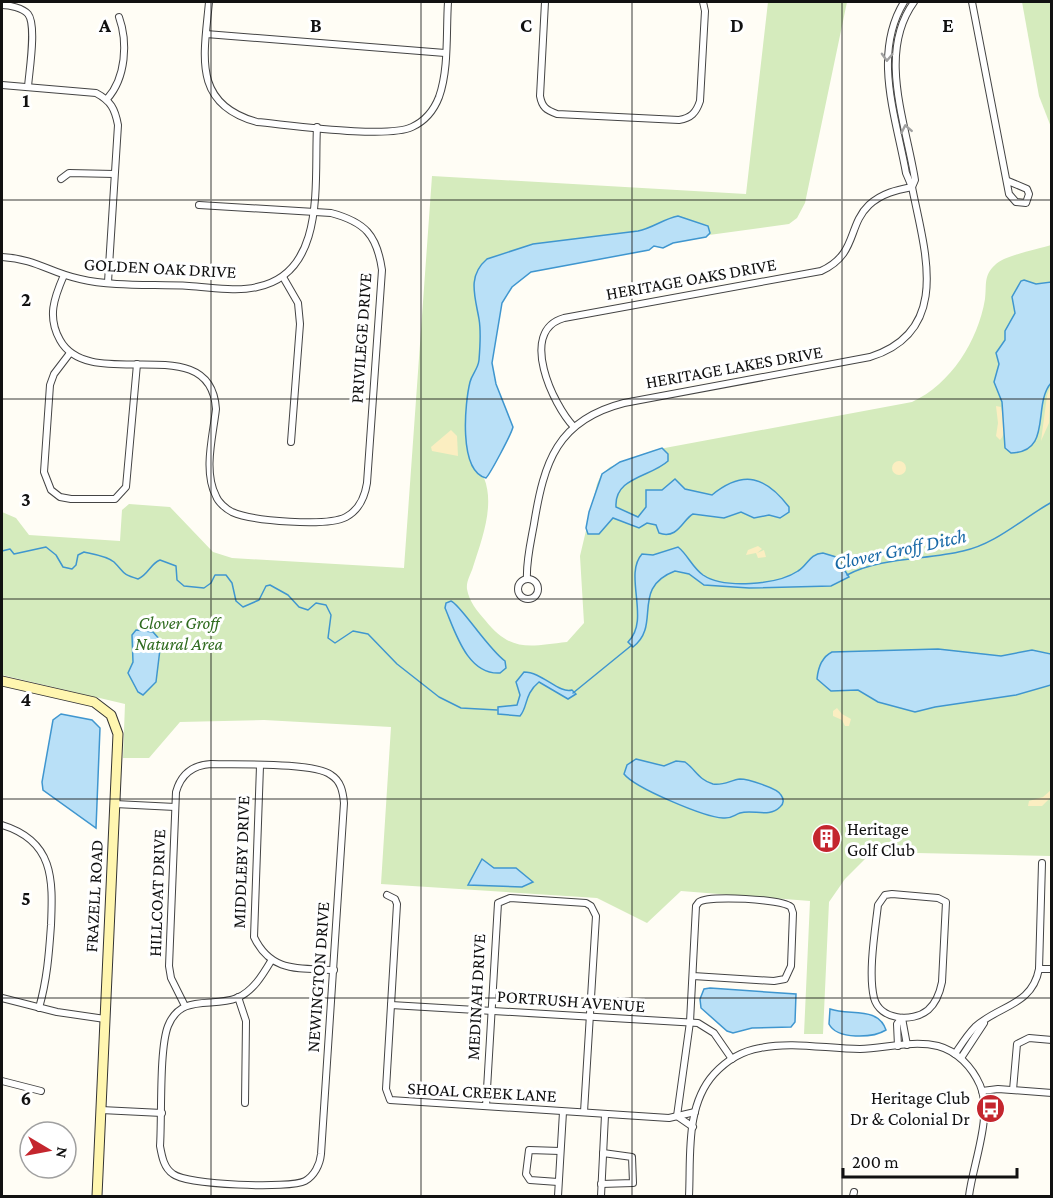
<svg xmlns="http://www.w3.org/2000/svg" width="1053" height="1198" viewBox="0 0 1053 1198" font-family="'Crimson Pro',serif">
<rect width="100%" height="100%" fill="#fffdf5"/>
<g fill="#d5ebbd">
<path d="M768,2H847L805,203L797,218L789,224L709,235L673,243L663,248L654,246L649,250L531,272L512,287L502,302L492,363L496,384L513,427C510,437 491,474 484,478C495,505 482,539 473,567C471,574 466,581 467,589C469,601 477,611 485,620C511,653 530,646 567,642L584,623L580,556L597,484L601,475L610,467L654,450L912,402C951,384 978,341 985,299C987,285 983,276 995,265C1003,256 1038,249 1051,245V856L872,852L845,879L829,902L823,1034H804L810,901L681,891L647,923L597,898L381,884L391,727L264,720L180,722L149,758H123L125,704L2,675V512L16,518L29,535L120,541L122,510L129,504L170,507L213,552L232,558L404,568L432,176L746,194Z"/>
<path d="M1022,2H1051V127L1039,96Z"/>
</g>
<g fill="#fbeec1">
<path d="M1051,385L1049,423L1041,441L1047,396Z"/>
<path d="M996,406L1001,407C1003,417 1008,431 1000,440L996,436L998,423Z"/>
<path d="M451,430L457,436L458,456L432,451L431,447Z"/>
<circle cx="899" cy="468" r="7"/>
<path d="M758,546L762,549L757,553L764,550L766,557L758,558L756,553L746,555L748,550Z"/>
<path d="M837,708L842,714L851,719L849,726H845L842,720L833,716V711Z"/>
<path d="M1051,790V797L1042,806H1028L1029,801L1043,797Z"/>
</g>
<g fill="#b9e0f7" stroke="#3f96cf" stroke-width="1.5">
<path d="M678,216L708,226L710,233L706,237L673,243L663,248L654,246L649,250L531,272L512,287L502,303L492,363L496,384L513,427C511,435 490,474 486,478C458,471 465,402 470,382C472,374 478,369 479,360C480,348 481,331 479,319C475,296 467,276 487,259L533,244L638,231C653,228 663,219 678,216Z"/>
<path d="M1024,280L1036,284L1051,282V383C1032,405 1053,452 1011,453L1005,448L1002,402L994,382L999,364L996,353L1005,340V331L1015,313L1012,297L1021,281Z"/>
<path d="M662,448L668,454V461C651,477 614,477 616,507L638,517L646,507V490H662L675,479L685,489L712,495C744,469 766,477 789,507V512L780,518L769,515L754,518L741,512L724,518L693,514C683,519 678,540 659,533L656,525L647,523L639,528L613,518L599,534H588L586,528L589,512L602,474L620,462Z"/>
<path d="M678,547C688,555 692,567 703,575C724,589 777,585 798,571C808,565 809,554 823,553L836,557L849,577L831,586L749,588L704,585L689,574L675,571C630,588 662,625 633,647L628,642C651,620 623,575 642,554L653,555Z"/>
<path d="M451,601C460,604 488,649 505,661L506,668L500,673C467,675 455,631 445,608L446,603Z"/>
<path d="M136,630L153,632L161,641L156,682L143,695L138,692L128,673L133,662L132,635Z"/>
<path d="M938,649L1001,656L1032,650L1051,654V685L1016,695L935,707L915,712L878,702L858,690L831,691L817,679C818,668 822,657 832,652Z"/>
<path d="M524,672C542,672 559,694 572,690L576,694L568,699L539,682C524,694 528,707 520,716L498,714V707L517,705L520,695L516,682Z"/>
<path d="M61,714L92,720L100,728L96,828L43,790L42,782L53,720Z"/>
<path d="M636,759L664,766L676,761L685,762C696,770 699,780 713,784C723,786 731,780 740,779C747,779 778,788 781,795C784,799 784,804 780,807C769,818 753,809 740,813C734,815 731,819 723,818C704,817 635,788 624,774L627,765Z"/>
<path d="M482,859L494,868H516L533,882L522,887L468,885Z"/>
<path d="M710,988L796,994L795,1022L791,1027L752,1028L733,1033L727,1031L701,1008L700,999L704,989Z"/>
<path d="M830,1009C850,1016 878,1006 886,1030C873,1038 837,1040 829,1024Z"/>
</g>
<g fill="none" stroke-linecap="round" stroke-linejoin="round">
<g stroke="#3f96cf" stroke-width="1.5">
<path d="M2,551L10,549L14,554L46,547L56,555L63,567L72,569L76,565L78,555L84,552C93,554 107,556 114,562C125,573 121,574 138,579C149,574 150,564 160,560L176,566L177,580L184,586L204,588L211,583L215,575H226L232,583L236,601L243,607L259,600L266,586L270,585L288,595L299,607L308,610L316,603L326,605L331,615L328,638L335,643L353,631L368,634L397,664L439,697L461,708L497,710"/>
<path d="M847,575C880,557 927,560 963,551C996,544 1023,518 1052,502"/>
<path d="M573,693L632,645"/>
</g>
<defs>
<g id="street">
<path d="M209,2C204,56 192,104 257,122C290,125 387,139 412,127C425,121 434,110 439,97C449,69 446,32 448,2"/>
<path d="M545,2L540,96C542,107 546,110 557,114L679,120C691,118 696,113 700,101L705,11L703,2"/>
<path d="M904,2C872,54 896,117 906,173L912,187"/>
<path d="M972,2L1009,194L1016,202L1026,203L1029,194L1027,189L1008,181"/>
<path d="M2,5C9,5 23,8 28,14C37,25 29,72 28,87"/>
<path d="M206,34L445,53"/>
<path d="M2,85L96,93C111,101 115,109 118,125L108,282"/>
<path d="M107,99C126,78 128,42 119,17"/>
<path d="M61,179L69,173L114,174"/>
<path d="M2,257C37,259 50,273 80,279C114,287 153,284 189,286C210,287 236,292 257,287C327,273 314,180 317,127"/>
<path d="M64,275C54,298 47,317 60,340C90,395 211,327 216,409C213,436 203,471 216,496C218,502 226,509 232,512C252,521 327,527 346,517C359,510 365,496 367,483L382,270C377,235 365,222 331,213L199,205"/>
<path d="M283,277L298,303L300,324L291,442"/>
<path d="M70,353L54,374L50,385L44,472L51,490L60,497L71,499H115L126,487L137,364"/>
<path d="M574,427C553,405 518,331 564,318L821,271C858,254 847,226 869,205C882,193 897,190 912,187"/>
<path d="M527,579C526,561 531,541 534,524C544,462 557,420 624,403L870,357C953,331 924,249 912,187L915,180C906,123 877,53 914,2"/>
<circle cx="528" cy="589" r="10"/>
<path d="M260,766L254,937C271,973 299,968 334,970"/>
<path d="M115,804L175,807"/>
<path d="M2,825C54,841 53,879 51,925C49,954 47,980 39,1008"/>
<path d="M892,894L938,898L946,902L942,982C940,992 936,1003 928,1010C912,1023 880,1020 874,998C868,973 875,931 878,905L885,895Z"/>
<path d="M387,895L395,899L397,904L386,1089L390,1100L669,1118L695,1112"/>
<path d="M1039,969H1052"/>
<path d="M238,997L246,1021L245,1103"/>
<path d="M2,998L57,1012L105,1019"/>
<path d="M391,1005L698,1023L714,1033L732,1059"/>
<path d="M185,1006L171,978L169,966L176,792C181,774 193,765 211,764C235,765 314,762 331,775C341,781 343,792 344,803L321,1154C320,1165 314,1176 305,1181C290,1189 187,1185 173,1174C164,1168 162,1157 160,1146C162,1117 159,1049 168,1026C181,993 212,1008 237,998C253,991 262,976 271,961"/>
<path d="M902,1018L907,1045"/>
<path d="M898,1046L897,1024L902,1018"/>
<path d="M955,1054C961,1045 967,1035 975,1027C999,1005 1032,1006 1039,969L1042,863"/>
<path d="M961,1058L984,1023"/>
<path d="M2,1081L41,1091"/>
<path d="M1013,1090L1017,1044L1029,1038L1052,1040"/>
<path d="M982,1091L998,1089L1052,1093"/>
<path d="M486,1106L498,903L510,898L586,903L591,906L596,916L584,1112"/>
<path d="M101,1110L162,1113"/>
<path d="M677,1116L690,1022L696,906L699,902C709,895 782,899 791,907L793,913L791,966L785,979L774,981L693,976"/>
<path d="M677,1116L693,1127"/>
<path d="M558,1182L530,1180L526,1174L529,1150L560,1151"/>
<path d="M601,1184L633,1183L632,1157L603,1153"/>
<path d="M558,1196L563,1112"/>
<path d="M601,1196L605,1115"/>
<path d="M689,1196C691,1157 685,1106 714,1074C726,1061 742,1051 760,1048C792,1041 828,1049 860,1049C886,1048 913,1040 938,1046C957,1051 972,1067 980,1085C993,1116 973,1163 969,1196"/>
<path d="M853,1196L854,1192"/>
</g>
<path id="secondary" d="M2,681L94,702L111,715L118,734L97,1196"/>
</defs>
<use href="#street" stroke="#444" stroke-width="8"/>
<use href="#secondary" stroke="#333" stroke-width="11"/>
<use href="#street" stroke="#fff" stroke-width="6"/>
<use href="#secondary" stroke="#fff6b0" stroke-width="9"/>
</g>
<defs><path id="oneway-chevron" d="M-2-3.5L2.5 0L-2 3.5" fill="none" stroke-width="1.6" stroke-linecap="round" stroke-linejoin="round" transform="scale(1.5)"/></defs>
<g stroke="#a0a0a0">
<use href="#oneway-chevron" transform="translate(887 57) rotate(92)"/>
<use href="#oneway-chevron" transform="translate(906 129) rotate(-101)"/>
</g>
<path fill="none" stroke="#111" stroke-width="1.5" stroke-opacity="0.55" d="M211,2V1196M421,2V1196M632,2V1196M842,2V1196M2,200H1052M2,399H1052M2,599H1052M2,799H1052M2,998H1052"/>
<defs>
<symbol id="building-disc" viewBox="-11 -11 22 22"><circle r="9.5" fill="#c4262e" stroke="#fff"/><path d="M-4-6H4V6H1V3H-1V6H-4ZM-2.5-4.3h1.7v1.8h-1.7ZM.8-4.3h1.7v1.8H.8ZM-2.5-1h1.7V.8h-1.7ZM.8-1h1.7V.8H.8Z" fill="#fff"/></symbol>
<symbol id="bus-disc" viewBox="-11 -11 22 22"><circle r="9.5" fill="#c4262e" stroke="#fff"/><path d="M-5-6H5V4H4V6H2V4H-2V6H-4V4H-5ZM-3.5-4V0h7V-4ZM-3.5 1.2v1.5H-2V1.2ZM2 1.2v1.5H3.5V1.2Z" fill="#fff"/></symbol>
</defs>
<g fill-rule="evenodd">
<use href="#building-disc" x="810" y="822" width="33" height="33"/>
<use href="#bus-disc" x="974" y="1092" width="33" height="33"/>
</g>
<g text-anchor="middle" dominant-baseline="central" stroke-width="6" stroke-linejoin="round" paint-order="stroke">
<g font-size="18" fill="#111" stroke="#fff">
<text transform="translate(160 268) rotate(3)">GOLDEN OAK DRIVE</text>
<text transform="translate(691 279) rotate(-10)">HERITAGE OAKS DRIVE</text>
<text transform="translate(361 338) rotate(-86)">PRIVILEGE DRIVE</text>
<text transform="translate(734 367) rotate(-10)">HERITAGE LAKES DRIVE</text>
<text transform="translate(241 862) rotate(-88)">MIDDLEBY DRIVE</text>
<text transform="translate(157 893) rotate(-88)">HILLCOAT DRIVE</text>
<text transform="translate(94 896) rotate(-87)">FRAZELL ROAD</text>
<text transform="translate(318 977) rotate(-86)">NEWINGTON DRIVE</text>
<text transform="translate(476 997) rotate(-87)">MEDINAH DRIVE</text>
<text transform="translate(571 1001) rotate(4)">PORTRUSH AVENUE</text>
<text transform="translate(482 1092) rotate(3)">SHOAL CREEK LANE</text>
</g>
<g font-size="18" font-style="italic" fill="#2f6b1f" stroke="#fff">
<text x="179" y="623">Clover Groff<tspan x="179" dy="21">Natural Area</tspan></text>
</g>
<g font-size="18" fill="#111" stroke="#fff" text-anchor="start">
<text x="847" y="829">Heritage<tspan x="847" dy="21">Golf Club</tspan></text>
<text x="970" y="1098" text-anchor="end">Heritage Club<tspan x="970" dy="21">Dr &amp; Colonial Dr</tspan></text>
</g>
<g font-size="20" font-style="italic" fill="#1768a6" stroke="#fff">
<text transform="translate(900 549) rotate(-12)">Clover Groff Ditch</text>
</g>
</g>
<g font-size="20" text-anchor="middle" font-weight="bold" fill="#111" stroke="#fff" stroke-width="6" stroke-linejoin="round" paint-order="stroke">
<text x="105" y="32">A</text>
<text x="316" y="32">B</text>
<text x="526" y="32">C</text>
<text x="737" y="32">D</text>
<text x="948" y="32">E</text>
<text x="26" y="107">1</text>
<text x="26" y="306">2</text>
<text x="26" y="506">3</text>
<text x="26" y="706">4</text>
<text x="26" y="905">5</text>
<text x="26" y="1105">6</text>
</g>
<rect width="1053" height="1198" fill="none" stroke="#111111" stroke-width="6"/>
<g transform="translate(48 1150) rotate(100)"><circle r="28" fill="#ffffff" stroke="#a0a0a0" stroke-width="1.5"/>
<path d="M0-4.5L10 22L0 15L-10 22Z" fill="#c4262e"/>
<text y="-9" font-size="16" font-weight="bold" text-anchor="middle" fill="#111111">N</text>
</g>
<path d="M843 1168v9h174v-9" fill="none" stroke="#111111" stroke-width="3"/>
<text x="852" y="1168" font-size="18" fill="#111111" stroke="#ffffff" stroke-width="4.5" paint-order="stroke">200 m</text>
</svg>
